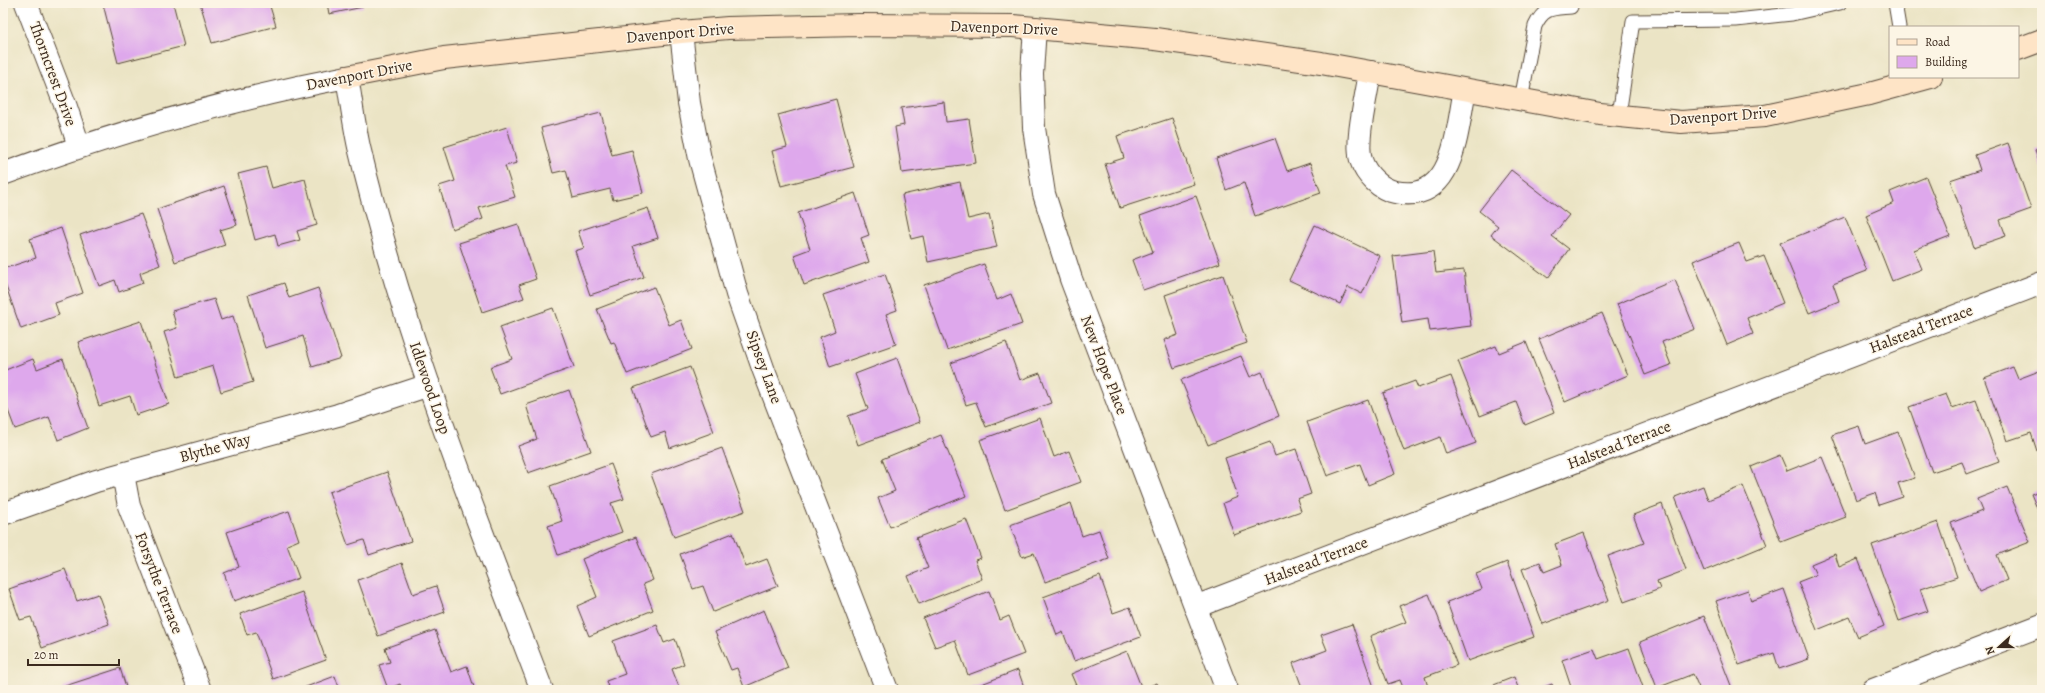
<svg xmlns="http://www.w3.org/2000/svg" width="2045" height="693" viewBox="0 0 2045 693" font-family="Alegreya,serif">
<rect width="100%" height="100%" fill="#fcf5e5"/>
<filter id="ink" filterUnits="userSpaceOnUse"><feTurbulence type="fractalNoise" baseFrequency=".025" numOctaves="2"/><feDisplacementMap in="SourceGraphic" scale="8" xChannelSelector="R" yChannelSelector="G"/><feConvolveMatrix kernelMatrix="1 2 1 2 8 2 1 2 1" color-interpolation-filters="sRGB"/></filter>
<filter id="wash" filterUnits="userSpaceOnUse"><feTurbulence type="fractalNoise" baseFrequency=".012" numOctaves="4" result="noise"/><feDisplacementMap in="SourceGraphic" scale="16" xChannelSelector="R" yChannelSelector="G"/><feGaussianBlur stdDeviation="0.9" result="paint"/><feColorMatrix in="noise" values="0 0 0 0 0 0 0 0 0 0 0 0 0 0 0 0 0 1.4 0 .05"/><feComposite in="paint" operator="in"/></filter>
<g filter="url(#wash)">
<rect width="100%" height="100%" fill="#ebe4c5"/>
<g id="blocks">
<g fill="#dea8ec">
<path d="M173,3L184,46L118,63L103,4Z"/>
<path d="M200,3H269L276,26L212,43Z"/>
<path d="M294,3H317V4L295,8Z"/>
<path d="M327,3H362L363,7L329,14Z"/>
<path d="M836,99L854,167L781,186L772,151L787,147L778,115Z"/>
<path d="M944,102L946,122L969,119L976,163L902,173L895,127L904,125L901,108Z"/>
<path d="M601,113L612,155L632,150L643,193L613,200L610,189L573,198L566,170L553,173L541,128Z"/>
<path d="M1172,118L1194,184L1120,208L1105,164L1124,158L1117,136Z"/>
<path d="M507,127L517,163L505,166L515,197L479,208L483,219L452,229L439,186L455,181L444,147Z"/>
<path d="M1275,138L1287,171L1310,163L1321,193L1255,216L1244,183L1226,190L1216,158Z"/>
<path d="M2008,143L2031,209L2000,220L2006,236L1974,247L1950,180L1980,170L1975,155Z"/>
<path d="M2042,147V168L2035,150Z"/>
<path d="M266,167L272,188L305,179L317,225L297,231L300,240L278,246L275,234L255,240L238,174Z"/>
<path d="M1511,170L1569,215L1552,236L1569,249L1548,278L1491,235L1498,226L1479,211Z"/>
<path d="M1926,177L1950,236L1914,250L1922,269L1892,281L1866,215L1894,203L1890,192Z"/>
<path d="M960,182L968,219L989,214L997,247L928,262L923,236L911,239L902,195Z"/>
<path d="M224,186L237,225L220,230L225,245L175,262L157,209Z"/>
<path d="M855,193L869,235L861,238L869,262L804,285L794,255L810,249L798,213Z"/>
<path d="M1196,196L1220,263L1143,290L1132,260L1153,252L1140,216Z"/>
<path d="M648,208L658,238L633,246L644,277L590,295L575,251L584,248L578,231Z"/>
<path d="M141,214L160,265L140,273L143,283L119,292L115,280L99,286L80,235Z"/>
<path d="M1845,217L1867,271L1833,284L1839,301L1809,313L1780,243Z"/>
<path d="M518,224L536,279L519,285L524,298L482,312L459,243Z"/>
<path d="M1315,225L1380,256L1362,294L1348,287L1340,304L1289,280Z"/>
<path d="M61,228L83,293L55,303L59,315L21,329L3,278V269L36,258L30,239Z"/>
<path d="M1739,243L1747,262L1764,256L1783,303L1747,318L1753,334L1727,345L1693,261Z"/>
<path d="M1433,251L1436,273L1464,270L1471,326L1430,331L1428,319L1402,323L1393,256Z"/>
<path d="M984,264L997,300L1011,294L1022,324L947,350L924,285Z"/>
<path d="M885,274L897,310L886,314L896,344L830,367L820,337L835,331L823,295Z"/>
<path d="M1223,275L1247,343L1174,368L1164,340L1178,335L1165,295Z"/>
<path d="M1675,280L1695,329L1662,342L1671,365L1645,375L1617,304Z"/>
<path d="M284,283L289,298L318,288L341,358L312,367L303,336L265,348L248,295Z"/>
<path d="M654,287L669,325L681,320L692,349L627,374L614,342L611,343L597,309Z"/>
<path d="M214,299L221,320L233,316L253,382L221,392L213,366L178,377L164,332L177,328L172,311Z"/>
<path d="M553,308L574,367L500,394L490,367L512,359L500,327Z"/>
<path d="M1602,313L1628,375L1565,402L1539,339Z"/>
<path d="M141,321L169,404L136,415L130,396L99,406L78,342Z"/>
<path d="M1006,342L1020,380L1040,373L1051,403L986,427L976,402L966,405L951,363Z"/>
<path d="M1526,342L1554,413L1525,425L1516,402L1480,416L1458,361L1496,346L1499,353Z"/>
<path d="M1241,356L1250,377L1262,372L1279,416L1208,445L1181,380Z"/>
<path d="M897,358L920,422L858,445L848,416L868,409L855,374Z"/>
<path d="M33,359L37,369L63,359L88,428L58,440L49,417L15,429L3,397V371Z"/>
<path d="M690,367L714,432L670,448L665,432L651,437L633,388Z"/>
<path d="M2013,367L2018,379L2042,370V449L2037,451L2031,433L2007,441L1984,378Z"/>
<path d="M1451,376L1476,443L1446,454L1440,437L1404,451L1383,393L1415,381L1418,388Z"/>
<path d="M569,390L591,451L528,473L518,446L537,439L526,405Z"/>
<path d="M1946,394L1952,408L1976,400L1999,462L1967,474L1962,462L1932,472L1909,407Z"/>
<path d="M1368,400L1395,474L1368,485L1360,464L1327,476L1307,422Z"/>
<path d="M1040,418L1054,457L1069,451L1081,482L1005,510L980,440Z"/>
<path d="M1859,426L1865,444L1898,432L1915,478L1898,483L1903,497L1879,505L1875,493L1856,500L1832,435Z"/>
<path d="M941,435L966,496L890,527L878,498L895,491L882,459Z"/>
<path d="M1270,442L1275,456L1296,449L1311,494L1297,499L1301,511L1234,535L1223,503L1238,497L1225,458Z"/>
<path d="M722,448L745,511L674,537L651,474Z"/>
<path d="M1780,455L1787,471L1822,457L1846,517L1781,542L1751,467Z"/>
<path d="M611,464L624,499L611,503L622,532L558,555L548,526L562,521L550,486Z"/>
<path d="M387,472L411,541L369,555L364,540L348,545L329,492Z"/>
<path d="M1703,486L1708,500L1743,486L1767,545L1704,571L1675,497Z"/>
<path d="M2007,487L2030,542L1997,555L2007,580L1979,592L1951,523L1982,511L1977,499Z"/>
<path d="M2042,490V520L2031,494Z"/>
<path d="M1071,503L1082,536L1099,530L1109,559L1045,582L1034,553L1022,557L1010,525Z"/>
<path d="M1662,504L1686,570L1657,581L1660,589L1624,602L1608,556L1644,543L1633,515Z"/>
<path d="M289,511L299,540L287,545L299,578L234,601L224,573L239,567L227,532Z"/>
<path d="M966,519L981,558L975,560L982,579L919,604L908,576L928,568L916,538Z"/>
<path d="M1938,522L1957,577L1920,589L1928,611L1899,621L1872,545Z"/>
<path d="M733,533L746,567L767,559L778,586L713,612L703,586L693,589L680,554Z"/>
<path d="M1584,533L1609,600L1543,624L1522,569L1540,562L1544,572L1562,565L1555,544Z"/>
<path d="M636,537L653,580L643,584L653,610L589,636L577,606L597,597L582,559Z"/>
<path d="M1835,554L1839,567L1858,559L1884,626L1858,637L1849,617L1817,630L1798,582L1816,575L1811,564Z"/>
<path d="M1507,562L1534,637L1468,661L1447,602L1482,589L1476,574Z"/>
<path d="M402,563L413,594L436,586L445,612L378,636L358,580Z"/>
<path d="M65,569L77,601L98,594L109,624L42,648L31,617L20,620L9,589Z"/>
<path d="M1100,576L1113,613L1130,607L1141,637L1074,661L1063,632L1057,635L1043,597Z"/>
<path d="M1784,589L1809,659L1779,669L1774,653L1739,665L1716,601L1748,590L1751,601Z"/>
<path d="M989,591L1000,620L1009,616L1024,654L968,675L955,640L935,647L923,618Z"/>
<path d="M302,592L326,660L273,679L256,632L247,635L240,614Z"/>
<path d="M1429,594L1457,665L1425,677L1428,687L1421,690H1404L1400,680L1388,684L1370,636L1406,622L1399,606Z"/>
<path d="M764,610L788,668L744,687L737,668L731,670L715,632Z"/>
<path d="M1704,616L1732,688L1726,690H1700L1693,674L1657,688L1640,642Z"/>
<path d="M1352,624L1375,690H1303L1293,663L1327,650L1321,635Z"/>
<path d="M657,625L664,643L675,639L684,664L672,669L679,687L671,690H609L606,681L625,674L613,641Z"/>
<path d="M435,630L451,672L467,666L475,690H402L400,684L388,689L379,665L390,662L385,648Z"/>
<path d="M1629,648L1644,690H1572L1562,660L1594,649L1598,659Z"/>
<path d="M1127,651L1142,689L1157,683L1160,690H1078L1071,674Z"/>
<path d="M120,668L127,690H63L62,687Z"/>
<path d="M1018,670L1025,690H966Z"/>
<path d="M335,676L340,690H298Z"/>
<path d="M1514,677L1519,690H1481Z"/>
<path d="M1552,684L1554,690H1536Z"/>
</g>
</g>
</g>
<g filter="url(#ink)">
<use href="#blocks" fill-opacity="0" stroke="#554637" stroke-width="1"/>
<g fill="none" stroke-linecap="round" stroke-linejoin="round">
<defs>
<g id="lane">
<path d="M1895,3L1899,27"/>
<path d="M1521,100L1535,26C1544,7 1552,9 1571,7"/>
<path d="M1619,115L1633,21L1736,20L1792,14L1840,3"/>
</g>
<g id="street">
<path d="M26,3L66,107L79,146"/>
<path d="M1035,28L1032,73L1034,128L1044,194L1071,279L1227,690"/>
<path d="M681,32L689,103L700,159L737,294L764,371L887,690"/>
<path d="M1370,72C1367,94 1355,140 1361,160C1366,175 1380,189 1395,192C1455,204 1456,132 1465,90"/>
<path d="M3,174C115,133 231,99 347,77C351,100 354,124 359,147C403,333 474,512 542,690"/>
<path d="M123,474L129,506L200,690"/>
<path d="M3,514L96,481L338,415L429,385"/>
<path d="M1195,607L2042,283"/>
<path d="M1873,690L2042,625"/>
</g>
<g id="secondary">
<path d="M2018,49L2042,40"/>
<path d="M347,77L444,58L681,32L728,28L859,25L1013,26L1155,39L1321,63L1600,114L1681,122L1765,116L1869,94L1931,77"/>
</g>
</defs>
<use href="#lane" stroke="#554637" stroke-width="15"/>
<use href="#street" stroke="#554637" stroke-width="24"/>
<use href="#secondary" stroke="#554637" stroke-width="24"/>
<use href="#lane" stroke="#fff" stroke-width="13"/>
<use href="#street" stroke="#fff" stroke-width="22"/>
<use href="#secondary" stroke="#fee4c6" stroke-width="22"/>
</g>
</g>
<g text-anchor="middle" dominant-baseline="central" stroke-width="3" stroke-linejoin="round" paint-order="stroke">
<g font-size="16" fill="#3b2a1e" stroke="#fcf5e5">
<text transform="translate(1004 28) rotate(2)">Davenport Drive</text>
<text transform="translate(680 33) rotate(-5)">Davenport Drive</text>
<text transform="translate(53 74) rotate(70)">Thorncrest Drive</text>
<text transform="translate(359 75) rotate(-11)">Davenport Drive</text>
<text transform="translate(1723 116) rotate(-4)">Davenport Drive</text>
<text transform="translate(1921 329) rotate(-21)">Halstead Terrace</text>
<text transform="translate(1104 365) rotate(69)">New Hope Place</text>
<text transform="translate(764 367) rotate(70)">Sipsey Lane</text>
<text transform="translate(430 388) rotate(71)">Idlewood Loop</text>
<text transform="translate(1619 445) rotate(-21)">Halstead Terrace</text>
<text transform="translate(215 448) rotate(-15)">Blythe Way</text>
<text transform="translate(1316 561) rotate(-21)">Halstead Terrace</text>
<text transform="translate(159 583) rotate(69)">Forsythe Terrace</text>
</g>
</g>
<rect width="2045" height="693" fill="none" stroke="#fcf5e5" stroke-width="16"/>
<rect x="1889" y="26" width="130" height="52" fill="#fcf5e5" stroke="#afa495"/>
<rect x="1897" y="39" width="20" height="6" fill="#fee4c6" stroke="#afa495"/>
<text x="1925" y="46" font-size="12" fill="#3b2a1e">Road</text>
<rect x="1897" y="56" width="20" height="12" fill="#dea8ec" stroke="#afa495"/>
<text x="1925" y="66" font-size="12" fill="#3b2a1e">Building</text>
<g transform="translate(1999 647) rotate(249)" stroke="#fcf5e5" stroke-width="3" paint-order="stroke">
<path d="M0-3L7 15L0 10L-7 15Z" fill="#3b2a1e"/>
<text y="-6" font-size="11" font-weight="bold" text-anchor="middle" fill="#3b2a1e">N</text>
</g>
<path d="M28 659v6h91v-6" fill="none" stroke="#3b2a1e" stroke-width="2"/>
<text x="34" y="659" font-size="12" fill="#3b2a1e" stroke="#fcf5e5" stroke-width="3" paint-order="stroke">20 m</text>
</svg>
